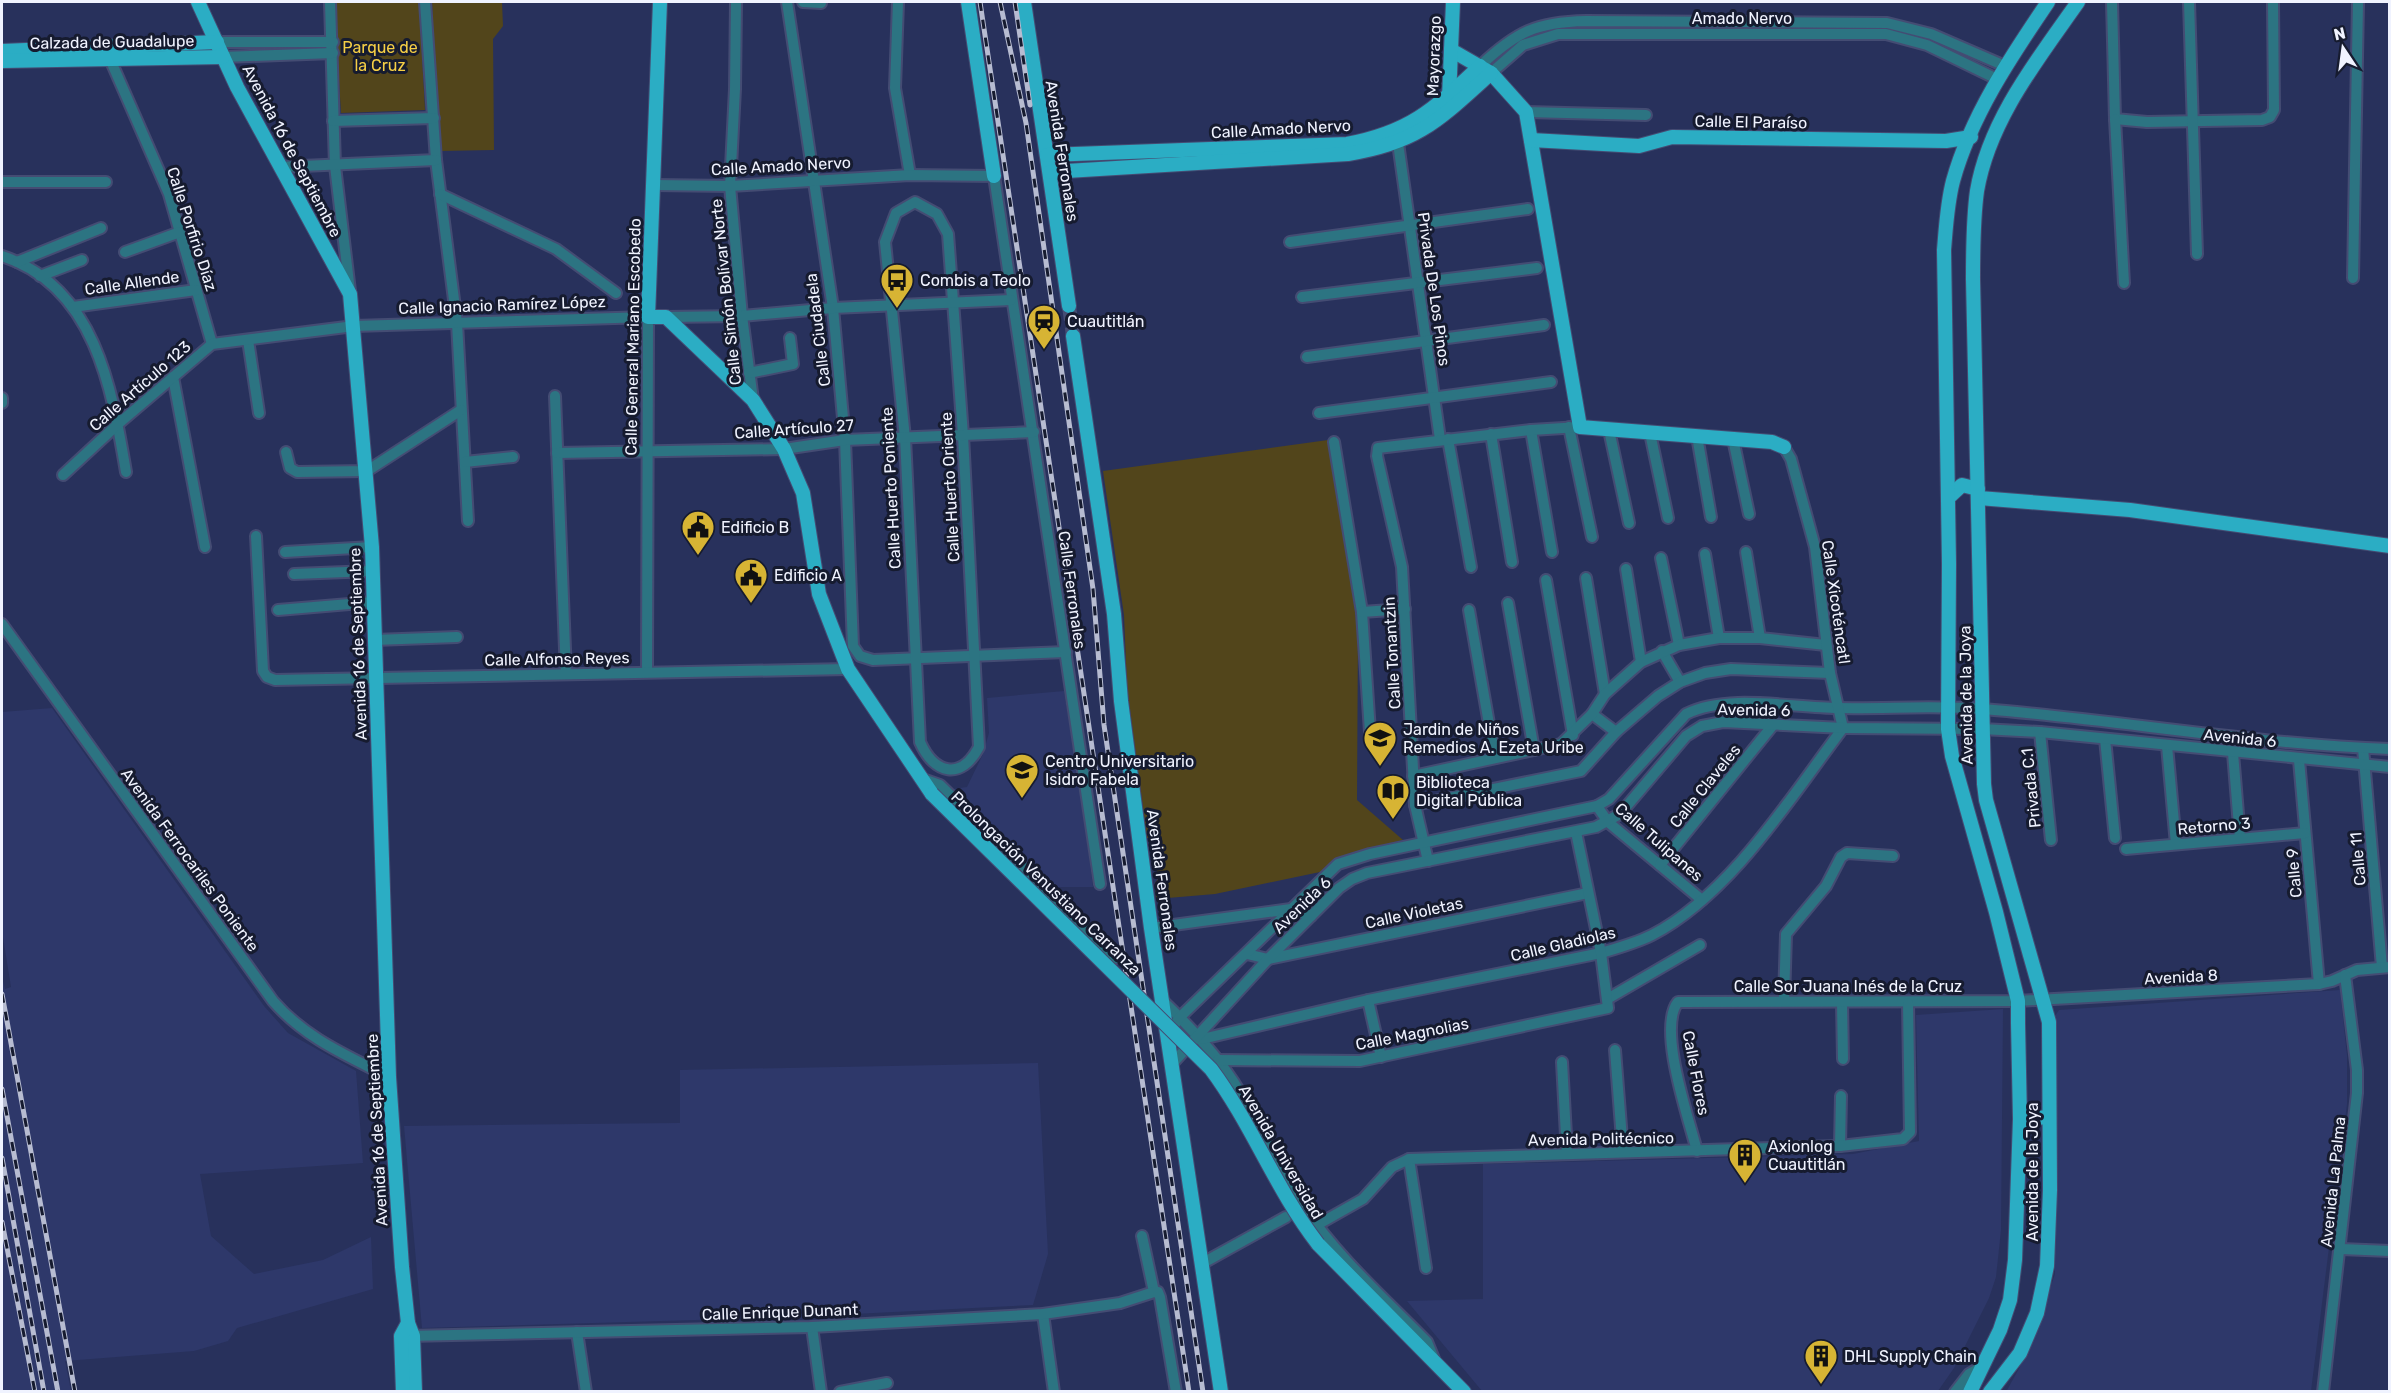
<svg xmlns="http://www.w3.org/2000/svg" width="2391" height="1393" viewBox="0 0 2391 1393" font-family="Rubik,sans-serif">
<rect width="100%" height="100%" fill="#28315c"/>
<g fill="#2e386a">
<path d="M1064,691L1083,808L1093,887H1053L953,789L967,787L983,754L989,733L987,698Z"/>
<path d="M52,708L264,1006L288,1033L356,1071L363,1163L200,1174L211,1236L254,1274L323,1260L371,1237L373,1289L237,1328L228,1341L194,1351L65,1361L71,1391H2V977L5,989L11,987L2,931V712Z"/>
<path d="M2340,990L2347,1055V1104L2311,1391L2006,1392L2027,1354L2055,1274V1016L2059,1010Z"/>
<path d="M2003,1009L2001,1230L1996,1277L1989,1298L1954,1368L1938,1391H1482L1407,1301L1483,1299V1164L1853,1154L1919,1141L1916,1015Z"/>
<path d="M1038,1063L1048,1254L1033,1305L794,1317L422,1328L404,1126L680,1123V1070Z"/>
</g>
<g fill="#52451b">
<path d="M334,2H419L425,110L341,113Z"/>
<path d="M432,2H502L503,26L493,39L494,150L439,151Z"/>
<path d="M1328,440L1358,628L1357,800L1403,840L1350,853L1320,872L1215,894L1156,899L1155,883L1158,879L1152,838H1147L1127,687L1124,615L1103,471Z"/>
</g>
<g fill="none" stroke-linecap="round" stroke-linejoin="round">
<path stroke="#464e74" stroke-width="14" stroke-dasharray="14 7" stroke-linecap="butt" d="M1069,306L1073,336"/>
<defs>
<g id="minor">
<path d="M330,2L335,166L350,291"/>
<path d="M425,2L436,160L457,323L468,521"/>
<path d="M736,2L735,89L730,186L742,316L753,400"/>
<path d="M787,2L833,308L845,440L853,646L860,656L873,660L1066,652"/>
<path d="M803,2L821,3"/>
<path d="M898,2L895,88L910,175"/>
<path d="M2112,2L2115,119L2147,122L2262,120L2270,117L2274,110L2273,2"/>
<path d="M2189,2L2197,254"/>
<path d="M217,42H333"/>
<path d="M223,57L333,53"/>
<path d="M110,59L169,194L212,344"/>
<path d="M1480,66C1516,32 1536,22 1586,21L1887,23L1931,34L2005,66"/>
<path d="M1491,73L1523,45L1558,34H1886L1927,45L1997,79"/>
<path d="M1526,112L1646,115"/>
<path d="M2115,119L2124,283"/>
<path d="M333,121L434,118"/>
<path d="M1398,143L1440,439"/>
<path d="M280,167L436,160"/>
<path d="M2,182H106"/>
<path d="M654,185L730,186L910,175L994,176L1100,884"/>
<path d="M440,194L556,249L616,293"/>
<path d="M915,202L937,214L948,234L963,435L979,747C961,781 934,774 920,742L905,438L885,242L896,213Z"/>
<path d="M1290,242L1528,209"/>
<path d="M125,252L180,232"/>
<path d="M2,256C95,286 112,389 126,472"/>
<path d="M17,262L101,228"/>
<path d="M40,276L82,260"/>
<path d="M2353,278L2358,2"/>
<path d="M1302,297L1537,268"/>
<path d="M73,307L196,290"/>
<path d="M666,317L742,316L833,308L1011,300"/>
<path d="M248,340L259,413"/>
<path d="M1307,357L1544,325"/>
<path d="M749,373L793,364L790,338"/>
<path d="M173,377L205,547"/>
<path d="M555,396L566,674"/>
<path d="M2,398V403"/>
<path d="M1319,413L1551,382"/>
<path d="M1569,427L1592,537"/>
<path d="M1531,430L1552,552"/>
<path d="M1609,430L1629,523"/>
<path d="M1650,433L1668,518"/>
<path d="M1491,434L1512,562"/>
<path d="M1697,436L1711,517"/>
<path d="M1448,439L1471,567"/>
<path d="M1733,439L1749,514"/>
<path d="M1334,442L1362,612L1370,732"/>
<path d="M286,452L290,468L297,472L367,471L461,410"/>
<path d="M557,453L784,449L845,440L1034,432"/>
<path d="M465,462L513,457"/>
<path d="M63,475L118,424L212,344L354,326L648,317L647,672"/>
<path d="M256,536L263,671L267,677L275,680L848,669"/>
<path d="M285,552L372,547"/>
<path d="M1746,552L1760,638"/>
<path d="M1705,554L1719,638"/>
<path d="M1661,558L1679,645"/>
<path d="M1626,569L1641,662"/>
<path d="M294,574L372,571"/>
<path d="M1586,578L1605,694"/>
<path d="M1546,580L1573,735"/>
<path d="M1508,603L1534,750"/>
<path d="M278,610L373,602"/>
<path d="M1469,610L1495,758"/>
<path d="M1362,612L1405,609"/>
<path d="M2,624L273,1001C305,1038 346,1055 389,1077"/>
<path d="M374,640L457,637"/>
<path d="M1662,651L1680,682"/>
<path d="M1592,714L1616,732"/>
<path d="M2040,732L2051,840"/>
<path d="M2105,739L2115,838"/>
<path d="M2167,746L2176,844"/>
<path d="M2363,748L2382,967"/>
<path d="M2233,753L2240,838"/>
<path d="M2299,760L2319,984"/>
<path d="M1413,776L1561,744L1592,714L1605,694L1641,662L1679,645L1719,638H1760L1826,645"/>
<path d="M923,779L940,785L1116,958"/>
<path d="M1415,805L1581,771L1616,732L1658,696L1680,682L1705,673L1731,669L1830,673"/>
<path d="M1597,806L1608,822L1702,900"/>
<path d="M2126,849L2305,833"/>
<path d="M1428,861L1415,805L1402,567L1377,456L1378,448L1531,430L1580,427"/>
<path d="M1660,865L1773,725"/>
<path d="M1151,928L1291,909L1311,916"/>
<path d="M1247,954L1268,959L1588,893"/>
<path d="M1609,998L1700,945"/>
<path d="M1162,1000C1192,1029 1220,1058 1241,1094C1263,1131 1280,1171 1304,1207C1337,1257 1385,1299 1427,1342L1434,1359"/>
<path d="M1368,1000L1381,1057"/>
<path d="M1784,1001L1786,934L1826,886L1841,857L1847,853L1893,856"/>
<path d="M1842,1002L1843,1059"/>
<path d="M1167,1035L1180,1017L1338,864L1370,854L1597,806L1609,799L1686,714C1728,693 1792,708 1838,708C1887,709 1935,705 1983,709C2119,720 2253,744 2390,749"/>
<path d="M1202,1039L1368,1000L1601,953C1618,948 1636,943 1652,935C1731,894 1790,798 1843,728L1830,673L1815,547L1791,459L1784,447"/>
<path d="M1615,1050L1623,1152"/>
<path d="M1218,1060L1360,1061L1608,1008L1601,953L1576,832"/>
<path d="M1562,1062L1567,1154"/>
<path d="M1171,1065L1268,959L1339,888L1352,879L1367,873L1596,827L1620,814L1686,736L1702,726L1723,722L1843,728L1982,729L2040,732L2390,767"/>
<path d="M1840,1146L1841,1096"/>
<path d="M1697,1151C1689,1119 1657,1028 1678,1002L2018,1001L2319,984L2332,981L2357,970L2390,967"/>
<path d="M1409,1159L1426,1268"/>
<path d="M1317,1225L1363,1199L1392,1167L1409,1159L1840,1146L1903,1139L1910,1132L1908,1003"/>
<path d="M1142,1236L1154,1292"/>
<path d="M2341,1249L2390,1251"/>
<path d="M1201,1264L1286,1217"/>
<path d="M1043,1314L1054,1392"/>
<path d="M812,1327L821,1392"/>
<path d="M577,1332L586,1392"/>
<path d="M407,1336L812,1327L1043,1314L1120,1303L1154,1292H1158L1160,1297L1176,1392"/>
<path d="M840,1392L887,1383"/>
<path d="M1955,1392L1969,1374L1983,1366"/>
<path d="M2323,1392L2357,1093V1070L2345,975"/>
</g>
<g id="major">
<path d="M198,2L237,87L350,294L372,547L389,1077L402,1267L408,1323L413,1336L415,1392"/>
<path d="M660,2L648,317H666L753,400L784,449L803,493L819,594L848,669L932,794"/>
<path d="M968,2L994,176"/>
<path d="M1024,2L1069,306"/>
<path d="M1451,50L1491,73L1526,112L1580,427L1772,442L1784,447"/>
<path d="M2,51L217,42"/>
<path d="M2,61L223,57"/>
<path d="M1449,98L1453,2"/>
<path d="M1531,140L1639,146L1672,137L1946,141L1971,137"/>
<path d="M1047,155L1347,144C1411,132 1434,109 1480,66"/>
<path d="M1050,172L1348,154C1418,143 1440,119 1491,73"/>
<path d="M1073,336L1114,614L1121,701L1151,928L1221,1392"/>
<path d="M1948,498L1962,485L1978,489"/>
<path d="M1979,498L2130,510L2390,546"/>
<path d="M2020,1119L2049,1117"/>
<path d="M1318,1244L1464,1392"/>
<path d="M403,1392L401,1336L408,1323"/>
<path d="M1970,1392L2000,1330L2010,1300L2015,1260L2020,1119L2018,1023V1001L1996,912L1952,756L1948,729L1949,564L1944,250C1946,227 1947,204 1953,181C1971,116 2010,58 2048,2"/>
<path d="M1990,1392L2020,1353L2037,1313L2047,1266L2050,1190L2049,1022L1986,800L1984,784L1973,279C1973,250 1973,220 1977,191C1989,120 2038,59 2078,2"/>
</g>
</defs>
<use href="#minor" stroke="#444c73" stroke-width="14"/>
<use href="#major" stroke="#444c73" stroke-width="16"/>
<use href="#minor" stroke="#2c7482" stroke-width="10"/>
<use href="#major" stroke="#2badc4" stroke-width="14"/>
<defs>
<g id="rail">
<path d="M980,2L1189,1392"/>
<path d="M1000,2L1026,123L1093,589L1104,725L1203,1392"/>
<path d="M1015,2L1030,105"/>
<path d="M2,994L75,1392"/>
<path d="M2,1089L58,1392"/>
<path d="M2,1158L44,1392"/>
<path d="M2,1222L35,1392"/>
</g>
</defs>
<use href="#rail" stroke="#b7bcd1" stroke-width="5"/>
<use href="#rail" stroke="#161b2f" stroke-width="3" stroke-dasharray="9" stroke-linecap="butt"/>
<defs>
<path id="major-bridge" d="M932,794L1211,1069C1252,1124 1276,1190 1318,1244"/>
</defs>
<use href="#major-bridge" stroke="#444c73" stroke-width="16" stroke-linecap="butt"/>
<use href="#major-bridge" stroke="#2badc4" stroke-width="14"/>
</g>
<defs>
<symbol id="bus-pin" viewBox="-11 -11 22 30"><path d="M0 17L-7.5 6A9.5 9.5 0 1 1 7.5 6Z" fill="#d7b434" stroke="#161b2f"/><path d="M-5-6H5V4H4V6H2V4H-2V6H-4V4H-5ZM-3.5-4V0h7V-4ZM-3.5 1.2v1.5H-2V1.2ZM2 1.2v1.5H3.5V1.2Z" fill="#111"/></symbol>
<symbol id="station-pin" viewBox="-11 -11 22 30"><path d="M0 17L-7.5 6A9.5 9.5 0 1 1 7.5 6Z" fill="#d7b434" stroke="#161b2f"/><path d="M-3-6H3Q5-6 5-4V2Q5 4 3 4L4.5 6H3L1.5 4h-3L-3 6H-4.5L-3 4Q-5 4-5 2V-4Q-5-6-3-6ZM-3.5-4v3h7v-3ZM-3.5 1v1.5H-2V1ZM2 1v1.5H3.5V1Z" fill="#111"/></symbol>
<symbol id="civic-pin" viewBox="-11 -11 22 30"><path d="M0 17L-7.5 6A9.5 9.5 0 1 1 7.5 6Z" fill="#d7b434" stroke="#161b2f"/><path d="M-.6-6.5H3V-4.5H.6V-3L4-1V1h2V6H-6V1h2V-1L-.6-3ZM-1.2 2.5V6h2.4V2.5Z" fill="#111"/></symbol>
<symbol id="school-pin" viewBox="-11 -11 22 30"><path d="M0 17L-7.5 6A9.5 9.5 0 1 1 7.5 6Z" fill="#d7b434" stroke="#161b2f"/><path d="M0-5L7-2L0 1L-7-2ZM-4 1L0 2.5L4 1V4Q0 6-4 4Z" fill="#111"/></symbol>
<symbol id="university-pin" viewBox="-11 -11 22 30"><path d="M0 17L-7.5 6A9.5 9.5 0 1 1 7.5 6Z" fill="#d7b434" stroke="#161b2f"/><path d="M0-5L7-2L0 1L-7-2ZM-4 1L0 2.5L4 1V4Q0 6-4 4Z" fill="#111"/></symbol>
<symbol id="library-pin" viewBox="-11 -11 22 30"><path d="M0 17L-7.5 6A9.5 9.5 0 1 1 7.5 6Z" fill="#d7b434" stroke="#161b2f"/><path d="M-6-4Q-3-5.5-.7-3.5V5Q-3 3-6 4ZM6-4Q3-5.5 .7-3.5V5Q3 3 6 4Z" fill="#111"/></symbol>
<symbol id="building-pin" viewBox="-11 -11 22 30"><path d="M0 17L-7.5 6A9.5 9.5 0 1 1 7.5 6Z" fill="#d7b434" stroke="#161b2f"/><path d="M-4-6H4V6H1V3H-1V6H-4ZM-2.5-4.3h1.7v1.8h-1.7ZM.8-4.3h1.7v1.8H.8ZM-2.5-1h1.7V.8h-1.7ZM.8-1h1.7V.8H.8Z" fill="#111"/></symbol>
</defs>
<g fill-rule="evenodd">
<use href="#bus-pin" x="878" y="261" width="38" height="52"/>
<use href="#station-pin" x="1025" y="302" width="38" height="52"/>
<use href="#civic-pin" x="679" y="508" width="38" height="52"/>
<use href="#civic-pin" x="732" y="556" width="38" height="52"/>
<use href="#school-pin" x="1361" y="719" width="38" height="52"/>
<use href="#university-pin" x="1003" y="751" width="38" height="52"/>
<use href="#library-pin" x="1374" y="772" width="38" height="52"/>
<use href="#building-pin" x="1726" y="1136" width="38" height="52"/>
<use href="#building-pin" x="1802" y="1337" width="38" height="52"/>
</g>
<g text-anchor="middle" dominant-baseline="central" stroke-width="6" stroke-linejoin="round" paint-order="stroke">
<g font-size="16" fill="#f0f3ff" stroke="#161b2f">
<text x="1742" y="18">Amado Nervo</text>
<text transform="translate(112 42) rotate(-1)">Calzada de Guadalupe</text>
<text transform="translate(1434 56) rotate(-88)">Mayorazgo</text>
<text transform="translate(1751 122) rotate(1)">Calle El Paraíso</text>
<text transform="translate(1281 129) rotate(-3)">Calle Amado Nervo</text>
<text transform="translate(292 151) rotate(62)">Avenida 16 de Septiembre</text>
<text transform="translate(1062 151) rotate(81)">Avenida Ferronales</text>
<text transform="translate(781 166) rotate(-3)">Calle Amado Nervo</text>
<text transform="translate(192 229) rotate(72)">Calle Porfirio Díaz</text>
<text transform="translate(132 283) rotate(-8)">Calle Allende</text>
<text transform="translate(1434 289) rotate(82)">Privada De Los Pinos</text>
<text transform="translate(726 292) rotate(-96)">Calle Simón Bolívar Norte</text>
<text transform="translate(502 305) rotate(-2)">Calle Ignacio Ramírez López</text>
<text transform="translate(818 330) rotate(-97)">Calle Ciudadela</text>
<text transform="translate(633 337) rotate(-89)">Calle General Mariano Escobedo</text>
<text transform="translate(140 386) rotate(-41)">Calle Artículo 123</text>
<text transform="translate(794 429) rotate(-4)">Calle Artículo 27</text>
<text transform="translate(950 487) rotate(-93)">Calle Huerto Oriente</text>
<text transform="translate(891 488) rotate(-93)">Calle Huerto Poniente</text>
<text transform="translate(1072 590) rotate(82)">Calle Ferronales</text>
<text transform="translate(1836 602) rotate(82)">Calle Xicoténcatl</text>
<text transform="translate(358 644) rotate(-92)">Avenida 16 de Septiembre</text>
<text transform="translate(1392 653) rotate(-93)">Calle Tonantzin</text>
<text transform="translate(557 659) rotate(-1)">Calle Alfonso Reyes</text>
<text transform="translate(1966 695) rotate(-91)">Avenida de la Joya</text>
<text transform="translate(1754 710) rotate(1)">Avenida 6</text>
<text transform="translate(2240 738) rotate(6)">Avenida 6</text>
<text transform="translate(1705 786) rotate(-51)">Calle Claveles</text>
<text transform="translate(2031 788) rotate(-96)">Privada C.1</text>
<text transform="translate(2214 826) rotate(-5)">Retorno 3</text>
<text transform="translate(1659 842) rotate(41)">Calle Tulipanes</text>
<text transform="translate(2358 859) rotate(-95)">Calle 11</text>
<text transform="translate(190 860) rotate(54)">Avenida Ferrocariles Poniente</text>
<text transform="translate(2294 873) rotate(-95)">Calle 9</text>
<text transform="translate(1162 880) rotate(82)">Avenida Ferronales</text>
<text transform="translate(1046 883) rotate(44)">Prolongación Venustiano Carranza</text>
<text transform="translate(1302 905) rotate(-44)">Avenida 6</text>
<text transform="translate(1414 913) rotate(-12)">Calle Violetas</text>
<text transform="translate(1563 944) rotate(-13)">Calle Gladiolas</text>
<text transform="translate(2181 977) rotate(-3)">Avenida 8</text>
<text x="1848" y="986">Calle Sor Juana Inés de la Cruz</text>
<text transform="translate(1412 1034) rotate(-11)">Calle Magnolias</text>
<text transform="translate(1696 1073) rotate(79)">Calle Flores</text>
<text transform="translate(377 1130) rotate(-93)">Avenida 16 de Septiembre</text>
<text transform="translate(1601 1139) rotate(-1)">Avenida Politécnico</text>
<text transform="translate(1281 1152) rotate(60)">Avenida Universidad</text>
<text transform="translate(2032 1172) rotate(-90)">Avenida de la Joya</text>
<text transform="translate(2333 1182) rotate(-84)">Avenida La Palma</text>
<text transform="translate(780 1312) rotate(-2)">Calle Enrique Dunant</text>
</g>
<g font-size="16" fill="#f6cf45" stroke="#161b2f">
<text x="380" y="47">Parque de<tspan x="380" dy="18">la Cruz</tspan></text>
</g>
<g font-size="16" fill="#f0f3ff" stroke="#161b2f" text-anchor="start">
<text x="920" y="280">Combis a Teolo</text>
<text x="1067" y="321">Cuautitlán</text>
<text x="721" y="527">Edificio B</text>
<text x="774" y="575">Edificio A</text>
<text x="1403" y="729">Jardin de Niños<tspan x="1403" dy="18">Remedios A. Ezeta Uribe</tspan></text>
<text x="1045" y="761">Centro Universitario<tspan x="1045" dy="18">Isidro Fabela</tspan></text>
<text x="1416" y="782">Biblioteca<tspan x="1416" dy="18">Digital Pública</tspan></text>
<text x="1768" y="1146">Axionlog<tspan x="1768" dy="18">Cuautitlán</tspan></text>
<text x="1844" y="1356">DHL Supply Chain</text>
</g>
</g>
<rect width="2391" height="1393" fill="none" stroke="#f0f3ff" stroke-width="6"/>
<g transform="translate(2343 48) rotate(347)" stroke="#161b2f" stroke-width="4.5" paint-order="stroke">
<path d="M0-4.5L10 22L0 15L-10 22Z" fill="#f0f3ff"/>
<text y="-9" font-size="16" font-weight="bold" text-anchor="middle" fill="#f0f3ff">N</text>
</g>
</svg>
